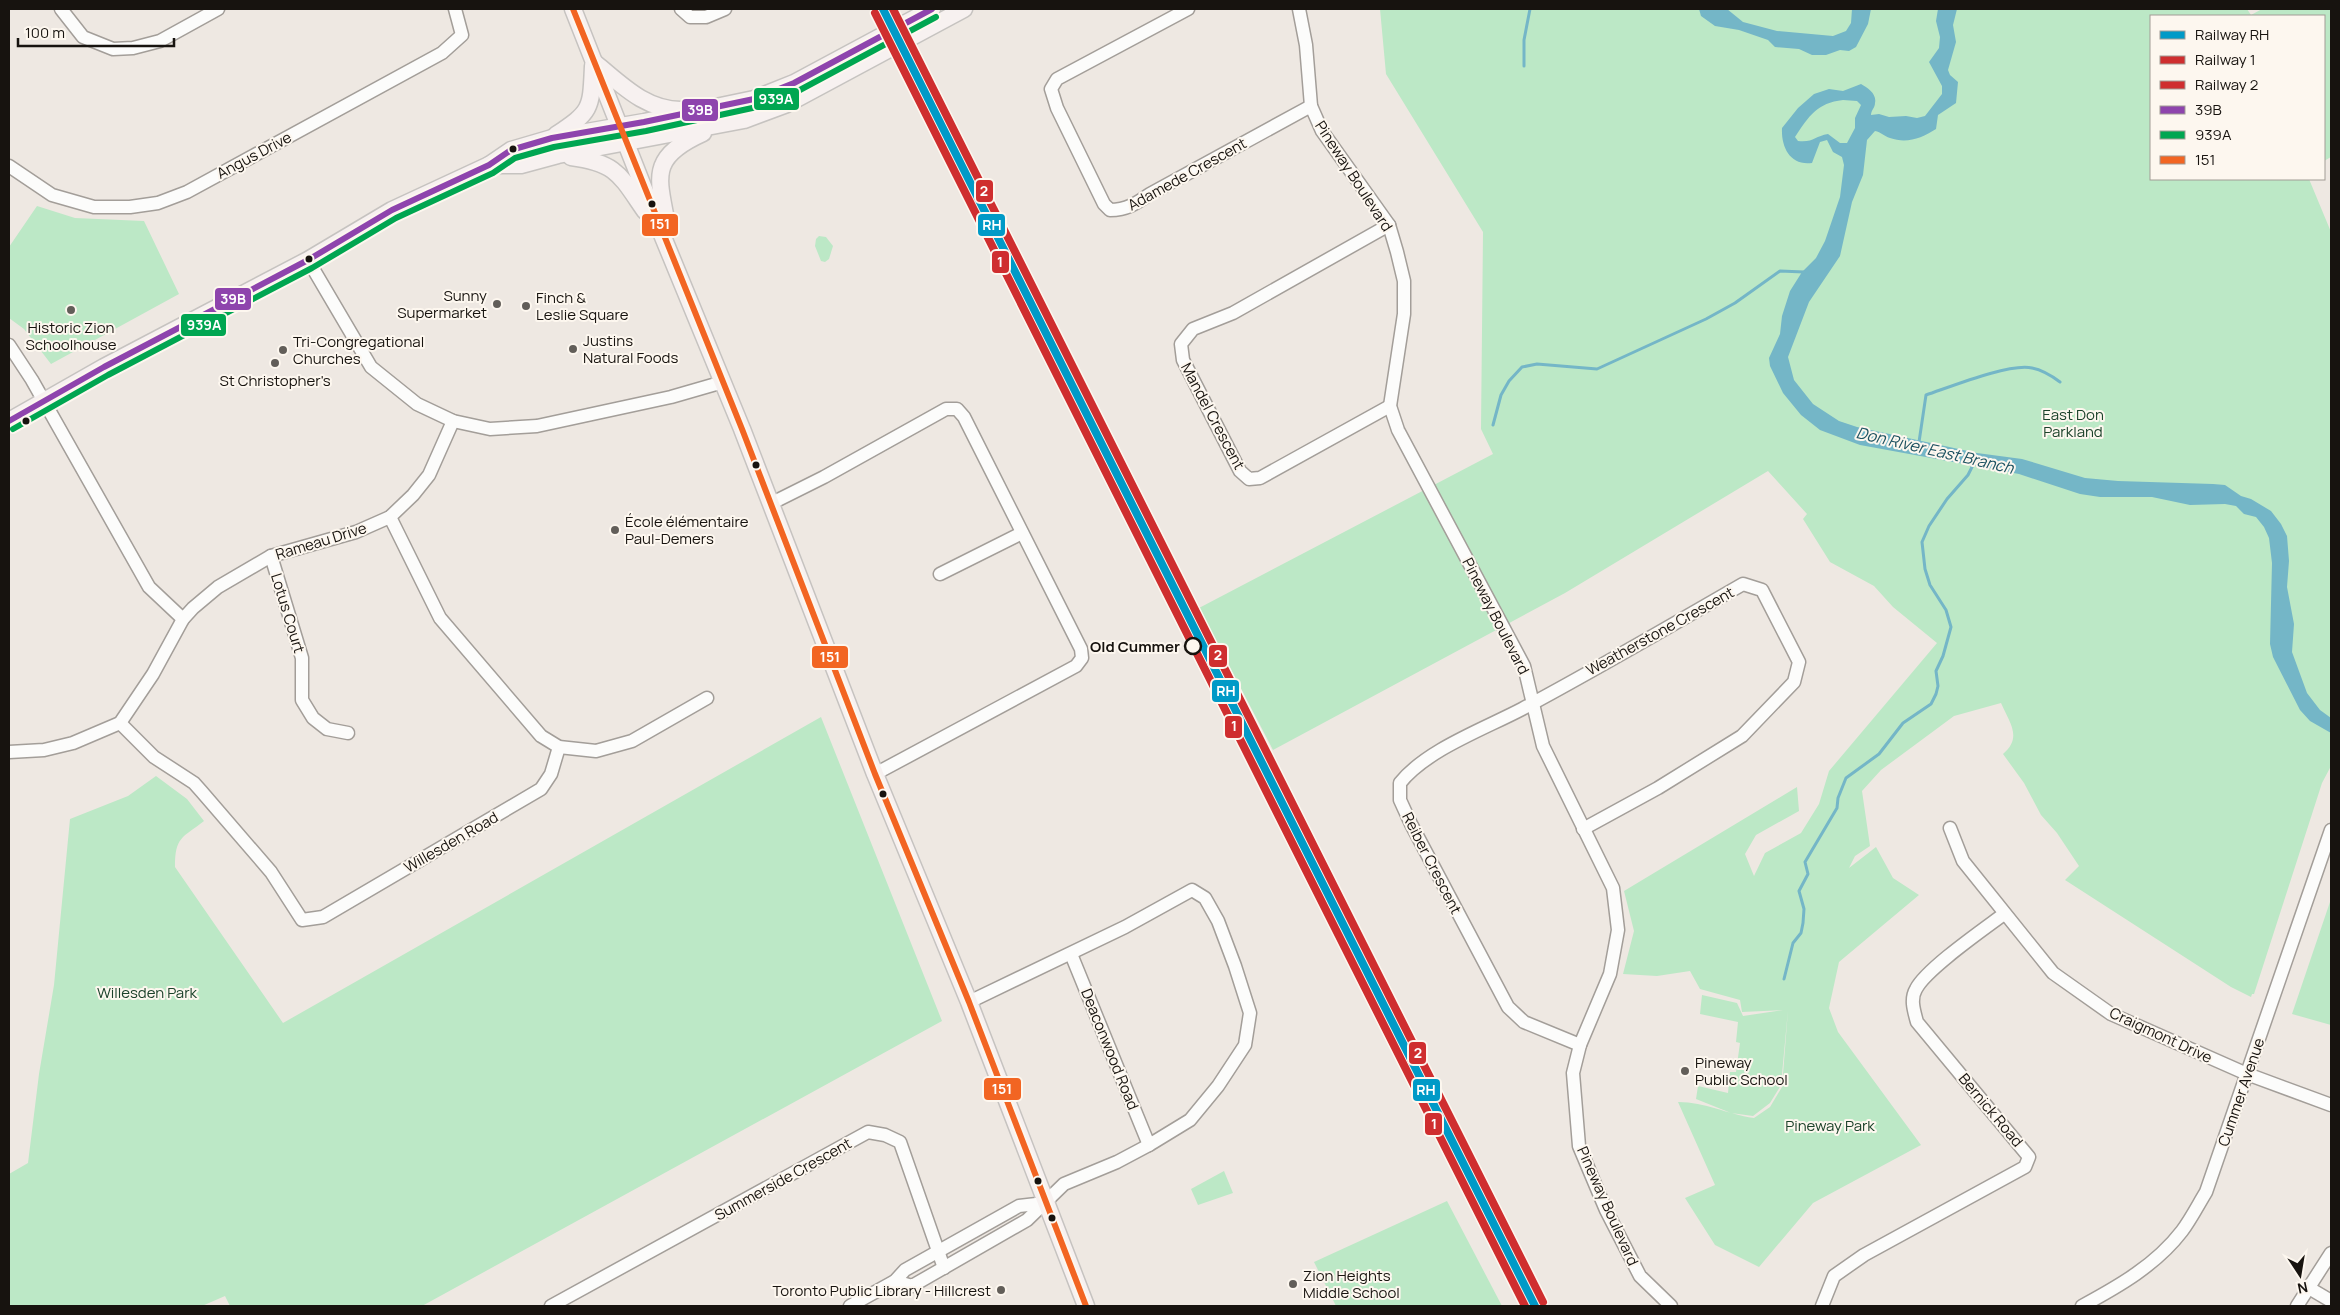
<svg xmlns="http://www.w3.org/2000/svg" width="2340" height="1315" viewBox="0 0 2340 1315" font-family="Manrope,sans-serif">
<rect width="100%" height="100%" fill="#eee8e2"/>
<g fill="#bce8c6">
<path d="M1380,9H2247L2251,15L2262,9H2331V157L2324,161V16H2151V179H2309L2331,232V766L2322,783L2254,994H2252L2251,997L2231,987L2065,880L2079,866L2057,833L2041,815L2024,783L2003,754C2023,737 2009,722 2001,703L1954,716L1881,770L1862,791L1870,846L1855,856L1849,868L1876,847L1893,878L1919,895L1839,962L1829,1008L1838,1032L1921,1145L1813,1203L1759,1267L1715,1245L1685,1198L1715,1185L1678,1102C1706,1102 1726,1114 1754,1118L1770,1107L1782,1087L1788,1010L1781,1085L1770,1103L1753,1116L1731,1113L1696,1099L1698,1086L1728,1093L1730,1072H1736L1740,1043L1736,1042L1738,1022L1700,1014L1702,995L1737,1003L1743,1016L1783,1010L1742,1012L1740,1000L1700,989L1690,971L1657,976L1623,974L1634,931L1624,891L1797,787L1799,811L1756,835L1745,854L1754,876L1765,853L1801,833L1819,804L1829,771L1937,643L1893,607L1874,586L1830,562L1803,519L1807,514L1768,471L1565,593L1273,750L1199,608L1493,454L1481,429L1483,232L1386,74Z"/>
<path d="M37,206L75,218L144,221L179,294L51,364L24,329L9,318V247Z"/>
<path d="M819,236L826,237L833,246L829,259L825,262L821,261L815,246L816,239Z"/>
<path d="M821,717L942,1021L422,1306H230L225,1296L202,1306H9V1174L28,1163L39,1074L54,985L70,819L128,796L156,776L187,799L204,821C182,838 175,837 175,867L283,1023Z"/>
<path d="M2331,899V1025L2292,1014Z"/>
<path d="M1224,1171L1233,1193L1198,1205L1191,1189Z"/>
<path d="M1447,1201L1502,1306H1336L1314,1262Z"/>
</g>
<g fill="#74b6c7" fill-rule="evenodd">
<path d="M1699,9H1727L1743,22L1777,31L1833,36L1846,31L1851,23L1852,9H1871L1868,24L1856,47L1849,51L1840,50L1826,55H1812L1799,49L1775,47L1768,40L1739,30L1715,26L1701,16Z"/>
<path d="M1938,9H1957L1953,25L1956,42L1948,70L1950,75L1958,82L1956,103L1938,115L1936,129C1922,138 1907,144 1890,138C1884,136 1881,132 1875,131L1867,140L1863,175L1852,202L1840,256L1809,302L1788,357L1794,380L1813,404L1839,421L1857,427L1977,453L2022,459L2085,478L2118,481L2213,484L2225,485L2241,496L2251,499L2271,511L2281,524L2287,536L2289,561L2287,587L2294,624L2292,652L2307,693L2320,710L2331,718V733L2310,721L2300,710L2273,657L2270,644L2272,563L2269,538L2264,527L2256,517L2244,514L2236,506L2225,504L2190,505L2152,497H2100L2080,494L2019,474L1860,445L1820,430L1801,415L1783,393L1770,366L1769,358L1780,334L1782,316L1790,291L1802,272L1816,258L1825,241L1840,197L1844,165L1842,157L1833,152L1827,140L1820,142L1812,163C1790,166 1781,147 1782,128L1798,108L1814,94L1829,89L1843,91L1861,84C1868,88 1877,94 1875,103C1875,108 1871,110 1871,115L1879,114L1889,117L1906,116L1917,118L1925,116L1942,94V86L1929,62L1939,48L1940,37L1936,21ZM1843,100L1857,101L1861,105L1855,118V128L1847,143H1840L1828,134C1815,136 1813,143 1798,141L1795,137C1809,116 1817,103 1843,100Z"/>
</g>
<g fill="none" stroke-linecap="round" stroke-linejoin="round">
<g stroke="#74b6c7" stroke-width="3">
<path d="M1524,66V40L1530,9"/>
<path d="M1493,425L1501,395L1509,381L1522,367L1537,364L1597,369L1706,319L1735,303L1780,271L1804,272"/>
<path d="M1919,442L1926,395C1950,387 2009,363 2032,368C2042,370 2052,376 2060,382"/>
<path d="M1784,979L1793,943L1801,933L1803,923L1804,909L1799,891L1808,874L1805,862L1837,808L1838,798L1846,778L1879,754L1903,723L1931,704L1936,694L1938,686L1936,671L1943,656L1951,627L1946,610L1930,585L1925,569L1922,542L1929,526L1947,499L1968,475L1973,465"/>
</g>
<defs>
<g id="minor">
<path d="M61,9L83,37L113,49L133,48L160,41L218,9"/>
<path d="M681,9L690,17H706L725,9"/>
<path d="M1188,9L1057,79L1051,89L1057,108L1104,204L1110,210C1127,210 1137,203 1150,194L1311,106"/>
<path d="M1299,9L1306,45L1311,106L1322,131L1389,225L1397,252L1404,281V314L1390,406L1398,430L1524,666L1543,746L1613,888L1618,930L1610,974L1580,1045L1573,1073L1579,1146L1606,1210L1640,1276L1671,1306"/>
<path d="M9,166L52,195L94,207H130L158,203L187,192L442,53L462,35L455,9"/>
<path d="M1389,225L1233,313L1193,329L1181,344L1183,360L1240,471L1249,479L1260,478L1390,406"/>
<path d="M308,260L371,367L417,404L453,421L490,429L537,426L671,397L723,382"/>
<path d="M9,345L32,380L149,587L183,619"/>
<path d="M770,504L824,477L946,409H957L964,417L1081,649L1082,658L1076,666L875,774"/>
<path d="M390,517L440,618L541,736L559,747L596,751L632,741L707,698"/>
<path d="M271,556L302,658V700L313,718L327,729L348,733"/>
<path d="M940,574L1022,533"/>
<path d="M120,723L154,757L194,783L202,792L271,872L302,920L323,917L541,789L551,774L559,747"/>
<path d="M9,752L44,750L73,743L120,723L153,674L183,619L193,608L218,587L271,556L356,532L390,517L413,495L429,475L453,421"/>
<path d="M1950,828L1963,861L2053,973L2111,1014L2247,1074L2331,1105"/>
<path d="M1071,954L1149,1145"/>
<path d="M1580,1045L1524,1022L1508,1007L1411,824L1400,800V783C1426,750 1484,729 1522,709C1597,669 1670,626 1743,584L1762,590L1799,662L1794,682L1742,736L1658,788L1583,829"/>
<path d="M895,1281L912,1286L1027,1220L1064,1184L1117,1162L1149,1145L1190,1120L1218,1086L1245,1045L1250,1013L1235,966L1218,921L1205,898L1192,890L1125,927L969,1002"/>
<path d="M2309,1288L2331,1301"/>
<path d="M551,1306L868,1132L885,1135L900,1142L944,1268"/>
<path d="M850,1306L895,1281L905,1270L1019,1206L1045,1203"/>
<path d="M1822,1306L1834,1276L1864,1255L2025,1167L2029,1157L1917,1022C1914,1011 1910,999 1916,989C1926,969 1984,929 2004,914"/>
<path d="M2082,1306C2119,1286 2156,1265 2182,1231C2191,1219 2198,1205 2206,1192L2331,830"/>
<path d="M2297,1306L2331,1253"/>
</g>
<g id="major">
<path d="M573,9L663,237L742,429L875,774L969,1002L1086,1306"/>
<path d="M595,63C621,84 645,110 681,110"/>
<path d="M556,135C592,111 591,109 593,66"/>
<path d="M571,157C617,163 620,175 645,211"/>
<path d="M489,165H521L558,155L744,120L787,104L964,9"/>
<path d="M668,231C660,180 645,159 703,133"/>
<path d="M9,421L104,367L308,260L392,210L489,165L511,150L552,138L644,122L754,99L794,83L932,9"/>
</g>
</defs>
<use href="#minor" stroke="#a39e99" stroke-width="15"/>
<use href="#major" stroke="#c6c3c0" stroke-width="19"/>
<use href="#minor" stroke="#fcfcfb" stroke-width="12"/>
<use href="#major" stroke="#f7f1f0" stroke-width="16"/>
<defs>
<path id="bus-1" d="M9,421L104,367L308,260L392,210L489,165L511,150L552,138L644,122L754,99L794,83L932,9"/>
<path id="bus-2" d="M13,429L108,375L312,268L396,218L493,173L515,158L554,147L646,131L757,107L798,91L936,17"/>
<path id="bus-3" d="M573,9L742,429L875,774L969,1002L1086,1306"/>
</defs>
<use href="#bus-1" stroke="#fdf7ef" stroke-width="10"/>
<use href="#bus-2" stroke="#fdf7ef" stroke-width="10"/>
<use href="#bus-3" stroke="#fdf7ef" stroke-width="10"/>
<use href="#bus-1" stroke="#8e44ad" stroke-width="6"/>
<use href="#bus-2" stroke="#00a651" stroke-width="6"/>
<use href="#bus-3" stroke="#f26522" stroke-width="6"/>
<defs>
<path id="rail-1" d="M883,9L1535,1306"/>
<path id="rail-2" d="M875,13L1525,1306"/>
<path id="rail-3" d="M893,9L1543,1302"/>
</defs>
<use href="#rail-1" stroke="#fdf7ef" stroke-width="11"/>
<use href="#rail-2" stroke="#fdf7ef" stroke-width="11"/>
<use href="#rail-3" stroke="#fdf7ef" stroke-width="11"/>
<use href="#rail-1" stroke="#009ac7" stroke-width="8"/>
<use href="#rail-2" stroke="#cf2e2f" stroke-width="8"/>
<use href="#rail-3" stroke="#cf2e2f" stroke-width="8"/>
</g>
<g fill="#17130f" stroke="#fdf7ef" stroke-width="2">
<circle cx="513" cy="149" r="4.5"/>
<circle cx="652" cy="204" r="4.5"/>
<circle cx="309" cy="259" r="4.5"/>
<circle cx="26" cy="421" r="4.5"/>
<circle cx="756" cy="465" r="4.5"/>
<circle cx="883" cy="794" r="4.5"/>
<circle cx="1038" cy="1181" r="4.5"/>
<circle cx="1052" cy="1218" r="4.5"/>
</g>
<g fill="#625e59" stroke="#fdf7ef" stroke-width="2">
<circle cx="497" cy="304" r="5"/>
<circle cx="526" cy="306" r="5"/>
<circle cx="71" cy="310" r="5"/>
<circle cx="573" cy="349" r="5"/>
<circle cx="283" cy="350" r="5"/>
<circle cx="275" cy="363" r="5"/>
<circle cx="615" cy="530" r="5"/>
<circle cx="1685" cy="1071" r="5"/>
<circle cx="1293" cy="1284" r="5"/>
<circle cx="1001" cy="1290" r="5"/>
</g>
<circle fill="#fdf7ef" stroke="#17130f" stroke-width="2.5" cx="1193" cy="646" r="8"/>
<g text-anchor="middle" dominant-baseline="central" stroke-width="4" stroke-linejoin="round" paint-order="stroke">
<g font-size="15" fill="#17130f" stroke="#fdf7ef">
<text transform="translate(254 155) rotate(-28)">Angus Drive</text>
<text transform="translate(1187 174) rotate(-29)">Adamede Crescent</text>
<text transform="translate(1354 176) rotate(57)">Pineway Boulevard</text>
<text transform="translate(1213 416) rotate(62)">Mandel Crescent</text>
<text transform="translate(321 541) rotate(-17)">Rameau Drive</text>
<text transform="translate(288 613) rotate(73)">Lotus Court</text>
<text transform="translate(1496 616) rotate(63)">Pineway Boulevard</text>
<text transform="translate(1660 631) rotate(-29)">Weatherstone Crescent</text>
<text transform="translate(451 842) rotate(-30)">Willesden Road</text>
<text transform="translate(1432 863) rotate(63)">Reiber Crescent</text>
<text transform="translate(2161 1035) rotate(25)">Craigmont Drive</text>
<text transform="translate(1110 1049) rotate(68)">Deaconwood Road</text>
<text transform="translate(2241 1092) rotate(-71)">Cummer Avenue</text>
<text transform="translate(1991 1110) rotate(50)">Bernick Road</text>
<text transform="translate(783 1179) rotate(-29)">Summerside Crescent</text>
<text transform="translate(1608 1206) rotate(66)">Pineway Boulevard</text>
</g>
<g font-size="15" fill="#17130f" stroke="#fdf7ef" text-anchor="start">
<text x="487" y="295" text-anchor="end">Sunny<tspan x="487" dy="17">Supermarket</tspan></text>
<text x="536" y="297">Finch &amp;<tspan x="536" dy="17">Leslie Square</tspan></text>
<text x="71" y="327" text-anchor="middle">Historic Zion<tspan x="71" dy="17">Schoolhouse</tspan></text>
<text x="583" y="340">Justins<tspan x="583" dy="17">Natural Foods</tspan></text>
<text x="293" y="341">Tri-Congregational<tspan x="293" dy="17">Churches</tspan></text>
<text x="275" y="380" text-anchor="middle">St Christopher's</text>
<text x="625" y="521">École élémentaire<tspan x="625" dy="17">Paul-Demers</tspan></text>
<text x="1695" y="1062">Pineway<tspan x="1695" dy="17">Public School</tspan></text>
<text x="1303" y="1275">Zion Heights<tspan x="1303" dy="17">Middle School</tspan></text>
<text x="991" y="1290" text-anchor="end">Toronto Public Library - Hillcrest</text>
</g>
<g font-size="15" fill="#1b422a" stroke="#fdf7ef">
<text x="2073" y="414">East Don<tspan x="2073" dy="17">Parkland</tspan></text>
<text x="147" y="992">Willesden Park</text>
<text x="1830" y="1125">Pineway Park</text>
</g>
<g font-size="15" font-weight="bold" fill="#17130f" stroke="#fdf7ef" text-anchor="end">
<text x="1180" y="646">Old Cummer</text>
</g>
<g font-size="16" font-style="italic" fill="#1d5261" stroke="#fdf7ef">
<text transform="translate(1935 450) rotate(13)">Don River East Branch</text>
</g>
</g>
<g stroke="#fdf7ef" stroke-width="2">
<rect x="753" y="87" width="47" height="24" rx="5" fill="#00a651"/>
<rect x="681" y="98" width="38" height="24" rx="5" fill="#8e44ad"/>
<rect x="975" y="179" width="19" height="24" rx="5" fill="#cf2e2f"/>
<rect x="641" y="213" width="38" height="24" rx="5" fill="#f26522"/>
<rect x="977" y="213" width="29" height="24" rx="5" fill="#009ac7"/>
<rect x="991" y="250" width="19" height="24" rx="5" fill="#cf2e2f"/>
<rect x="214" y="287" width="38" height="24" rx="5" fill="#8e44ad"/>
<rect x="180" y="313" width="47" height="24" rx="5" fill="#00a651"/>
<rect x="1208" y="644" width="20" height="24" rx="5" fill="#cf2e2f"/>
<rect x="811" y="645" width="38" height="24" rx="5" fill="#f26522"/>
<rect x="1211" y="679" width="29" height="24" rx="5" fill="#009ac7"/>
<rect x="1224" y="715" width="19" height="24" rx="5" fill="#cf2e2f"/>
<rect x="1408" y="1041" width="19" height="24" rx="5" fill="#cf2e2f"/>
<rect x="983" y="1077" width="39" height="24" rx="5" fill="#f26522"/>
<rect x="1412" y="1078" width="29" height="24" rx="5" fill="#009ac7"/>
<rect x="1424" y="1112" width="19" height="24" rx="5" fill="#cf2e2f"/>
</g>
<g font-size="14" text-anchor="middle" font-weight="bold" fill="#fff">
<text x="776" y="104">939A</text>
<text x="700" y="115">39B</text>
<text x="984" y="196">2</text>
<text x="660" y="229">151</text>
<text x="992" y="230">RH</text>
<text x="1000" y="267">1</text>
<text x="233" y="304">39B</text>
<text x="204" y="330">939A</text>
<text x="1218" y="660">2</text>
<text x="830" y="662">151</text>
<text x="1226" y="696">RH</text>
<text x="1234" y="731">1</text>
<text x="1418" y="1058">2</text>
<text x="1002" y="1094">151</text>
<text x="1426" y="1095">RH</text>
<text x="1434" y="1129">1</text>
</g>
<rect width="2340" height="1315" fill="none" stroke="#17130f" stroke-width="20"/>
<rect x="2150" y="15" width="175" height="165" fill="#fdf7ef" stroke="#a19c95"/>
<rect x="2160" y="31" width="25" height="8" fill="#009ac7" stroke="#a19c95"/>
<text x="2195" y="40" font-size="15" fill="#17130f">Railway RH</text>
<rect x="2160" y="56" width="25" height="8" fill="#cf2e2f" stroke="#a19c95"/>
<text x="2195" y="65" font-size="15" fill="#17130f">Railway 1</text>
<rect x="2160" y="81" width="25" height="8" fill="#cf2e2f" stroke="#a19c95"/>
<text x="2195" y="90" font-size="15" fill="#17130f">Railway 2</text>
<rect x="2160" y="106" width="25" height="8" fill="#8e44ad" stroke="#a19c95"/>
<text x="2195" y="115" font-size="15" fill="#17130f">39B</text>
<rect x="2160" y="131" width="25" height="8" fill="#00a651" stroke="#a19c95"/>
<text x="2195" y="140" font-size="15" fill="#17130f">939A</text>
<rect x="2160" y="156" width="25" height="8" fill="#f26522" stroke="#a19c95"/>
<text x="2195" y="165" font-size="15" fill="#17130f">151</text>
<g transform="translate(2300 1275) rotate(168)" stroke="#fdf7ef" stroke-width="4" paint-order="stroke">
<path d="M0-4L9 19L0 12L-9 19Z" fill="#17130f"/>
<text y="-8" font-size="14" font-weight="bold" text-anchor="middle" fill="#17130f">N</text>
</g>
<path d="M18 38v8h156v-8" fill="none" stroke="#17130f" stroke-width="2.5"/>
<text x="25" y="38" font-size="15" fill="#17130f" stroke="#fdf7ef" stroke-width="4" paint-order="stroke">100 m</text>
</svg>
